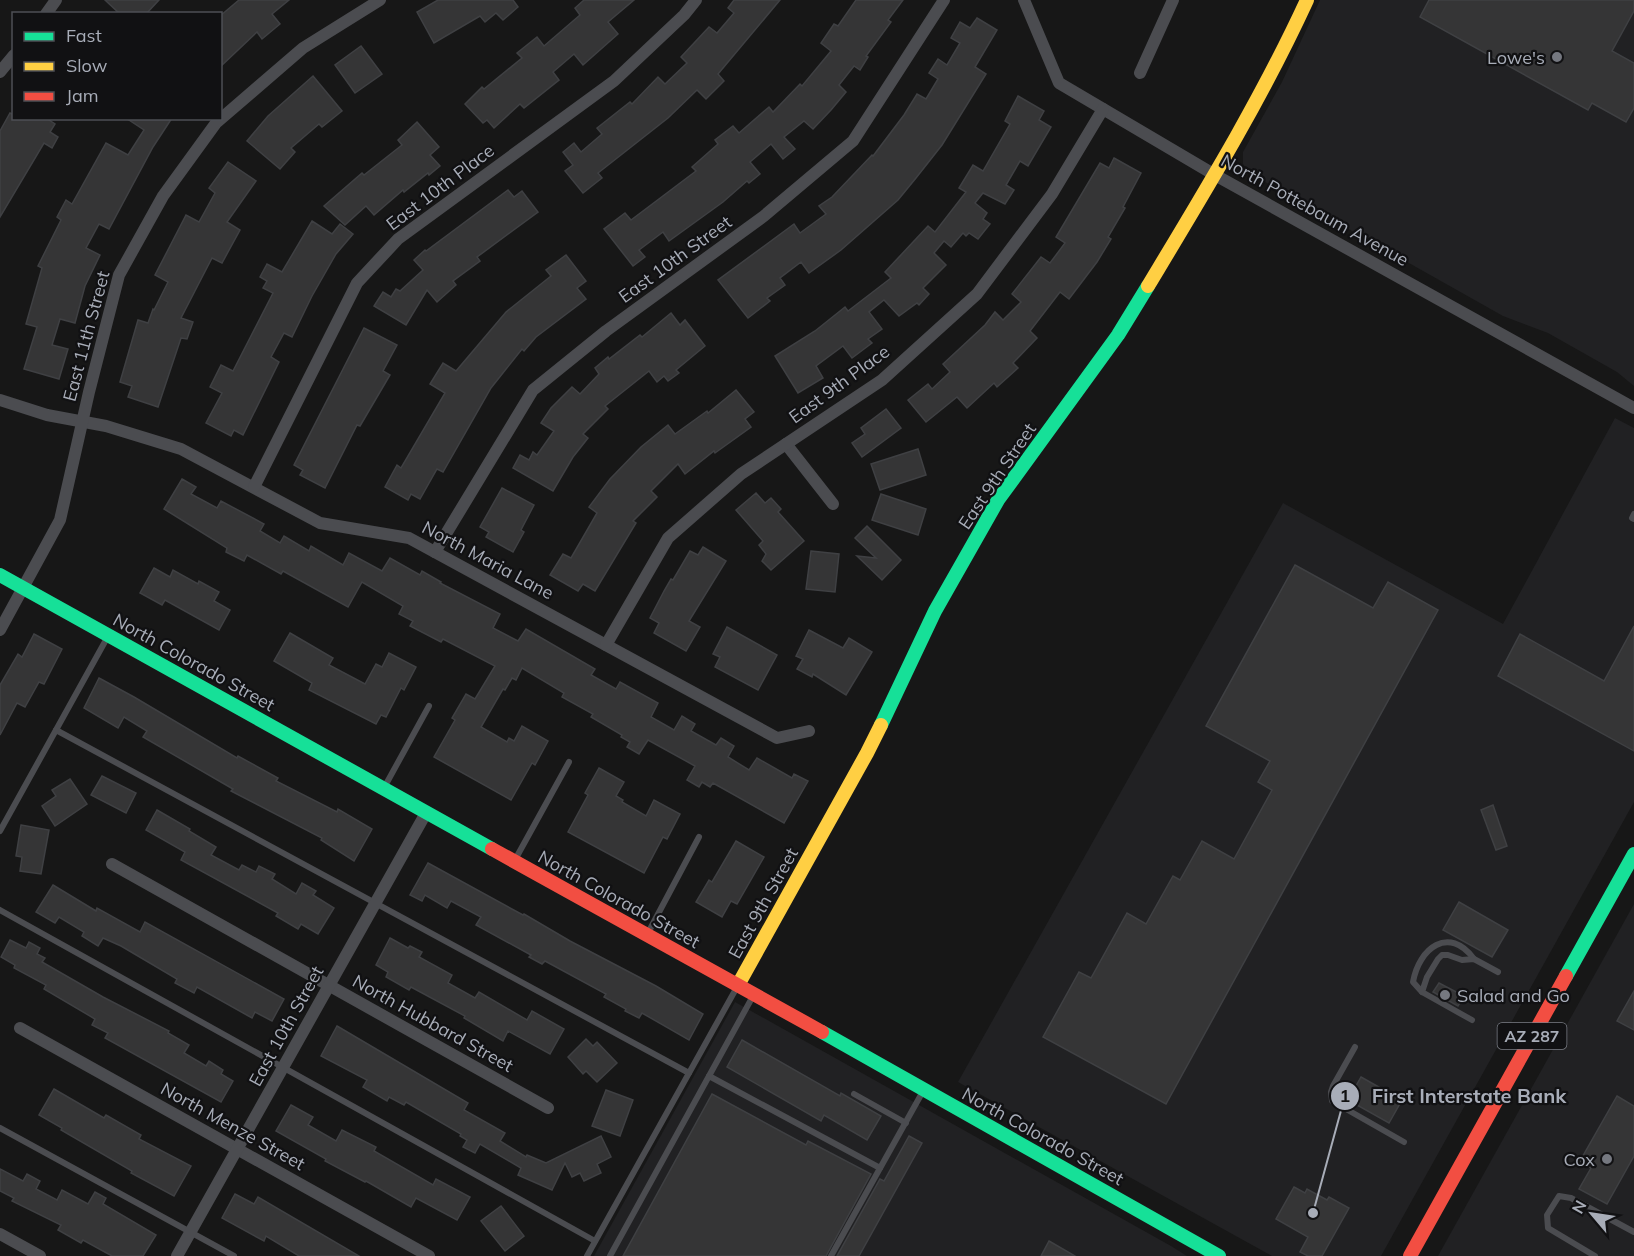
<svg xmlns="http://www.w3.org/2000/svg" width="1634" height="1256" viewBox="0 0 1634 1256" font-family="Mulish,sans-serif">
<rect width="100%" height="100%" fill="#171717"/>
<g fill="#212123">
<path d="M1320,0H1634V386L1617,372L1548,333L1503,316L1251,174L1243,164V152L1282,82Z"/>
<path d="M1615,418L1634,428V802L1381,1256H1272L958,1082L1283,503L1503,624Z"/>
<path d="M1634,904V1256H1438Z"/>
<path d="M735,1002L1171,1246L1187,1256H594Z"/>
</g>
<g fill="#353536" stroke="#3f4043" stroke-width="1.5">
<path d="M105,0H159L146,14H120Z"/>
<path d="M239,0H289L272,14L280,24L262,39L257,32L220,67V16Z"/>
<path d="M438,0H513L518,7L503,20L496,13L485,22L480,16L434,43L417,12Z"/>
<path d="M584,0H634L608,22L618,34L583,65L574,54L553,72L559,80L524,108L520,104L494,128L487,120L483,123L465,104L482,87L484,89L522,58L517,53L537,37L544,46L580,15L575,8Z"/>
<path d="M734,0H780L718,74L724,81L706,99L697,90L668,118L598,173L602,178L583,193L565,171L573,165L563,152L574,143L581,152L602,134L597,128L630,102L632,104L658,77L665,84L687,63L681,57L709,27L717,33L734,13L728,8Z"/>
<path d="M856,0H903L888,20L891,22L866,56L868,57L860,70L854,66L839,85L846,92L831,110L813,129L804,121L784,137L795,149L783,159L771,144L750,162L760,174L749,183L747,181L723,202L669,241L663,232L639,250L645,257L633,266L604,229L625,213L631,220L696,171L692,167L718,144L715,140L733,126L739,133L769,107L773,112L800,84L802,86L831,51L821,43L834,24L838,26Z"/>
<path d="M1429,0H1634V11L1612,51L1634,63V108L1626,122L1592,103L1588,110L1420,17Z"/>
<path d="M977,18L997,30L975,67L986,74L942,145L916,178L898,200L841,250L809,273L801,262L780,278L785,285L767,298L770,301L748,318L718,280L794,224L800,233L826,214L819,206L832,197L872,155L873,156L904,115L917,94L926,99L938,79L929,73L938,59L947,65L960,43L951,38L960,22L970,28Z"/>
<path d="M361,46L382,74L355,93L335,65Z"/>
<path d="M313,76L342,111L322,127L319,124L291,148L295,152L280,169L247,141L268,116Z"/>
<path d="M1018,96L1044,111L1039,120L1051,127L1028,166L1020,161L1006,185L1014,190L1005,204L983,193L975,203L987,213L983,219L990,224L978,239L969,233L966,236L963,233L951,247L944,241L934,253L946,265L923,288L929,294L919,305L917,303L899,316L884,300L869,312L882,329L868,339L872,343L852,358L843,346L816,366L823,378L798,393L775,356L815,331L845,307L848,311L891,278L885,272L928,226L935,232L966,192L959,188L973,165L983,171L1010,124L1005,121Z"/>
<path d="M10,113L14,115V118H46L55,124L50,132L58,137L52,148L44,143L0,217V131Z"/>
<path d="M126,118H172L153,147L109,229L99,224L86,248L100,255L85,286L75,323L60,319L52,345L68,349L59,379L24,369L37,327L26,324L42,268L38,266L61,220L57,217L66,200L72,204L106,143L128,155L144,130Z"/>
<path d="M417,122L439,147L430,155L440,166L429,175L428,173L404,192L403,190L374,215L366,206L345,225L324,206L362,173L364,175L402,145L398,140Z"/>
<path d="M1114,158L1141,173L1123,207L1125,208L1108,237L1111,239L1097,262L1069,299L1060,292L1030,331L1037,338L1013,363L1018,368L997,387L994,383L967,408L957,397L926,422L908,400L928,384L932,389L950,372L943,364L985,325L995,312L1003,320L1021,302L1012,294L1041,257L1050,263L1065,243L1056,237L1100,163L1109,168Z"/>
<path d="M228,162L256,181L227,222L240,230L222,263L212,258L181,318L193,322L187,339L181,338L158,407L128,397L132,386L120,382L138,320L148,323L153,309L154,310L168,282L155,275L186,215L199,222L215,193L209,188Z"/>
<path d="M508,190L514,197L522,191L538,212L477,257L480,261L453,281L456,285L437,302L427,290L406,325L374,306L383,292L391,297L396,289L400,291L423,270L414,260L425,250L426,251Z"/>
<path d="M312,221L332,234L340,224L353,234L336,254L312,296L292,337L284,333L271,357L279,362L243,435L234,430L231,436L206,423L222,393L210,387L221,365L233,371L273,293L263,288L267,281L260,277L267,264L282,272Z"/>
<path d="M566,255L586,281L577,288L586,299L536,337L524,351L522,349L491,388L443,472L437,469L420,499L411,494L408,500L385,487L397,465L401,468L445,393L430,384L443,363L456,371L506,312L551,276L546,270Z"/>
<path d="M671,313L680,325L685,320L705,346L676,370L679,373L668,381L664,376L657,382L649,371L605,406L608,409L583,434L588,438L573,457L553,491L513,468L520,455L529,460L533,452L537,455L554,431L541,423L551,408L572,387L580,394L599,374L595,368L608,357L609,359L640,335L642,337Z"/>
<path d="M364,328L397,345L383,371L390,375L360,426L357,425L325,488L300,475L303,470L294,465Z"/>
<path d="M736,390L754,412L745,419L751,427L715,453L714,451L685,474L678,464L651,491L657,497L633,521L636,523L595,591L583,584L578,591L550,575L563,554L571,558L597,513L589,507L610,479L641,447L668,425L675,434L707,411L708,413Z"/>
<path d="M886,409L901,428L862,457L852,443L865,434L861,428Z"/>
<path d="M918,449L926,475L880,490L871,464Z"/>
<path d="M182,479L196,487L191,494L217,508L221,501L264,524L260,531L280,543L284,536L309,551L311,546L343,565L349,553L382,571L390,558L420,575L422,571L441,582L440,583L500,614L493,628L518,641L526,629L595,669L591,675L616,689L620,682L658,703L651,717L674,730L682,716L695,724L691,731L716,745L721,738L734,746L728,757L749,770L757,758L792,778L794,774L808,781L784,823L713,783L710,787L702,782L699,787L687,780L695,766L648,740L639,754L627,747L630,742L621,737L622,735L591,717L593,714L562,697L564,693L522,668L516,680L512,678L505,690L503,689L481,727L507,742L509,738L514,741L522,726L548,741L535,765L532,763L511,800L434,757L455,720L452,718L466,694L475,699L495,666L443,639L441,642L410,626L413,621L399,614L403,606L362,582L348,607L283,571L281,574L247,555L244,561L226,552L227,548L164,509Z"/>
<path d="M502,488L534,505L521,530L524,532L513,552L486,537L489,532L480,527Z"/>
<path d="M756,493L765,503L771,498L781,509L778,512L804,541L771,570L762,561L766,554L759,545L763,541L736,510Z"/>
<path d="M881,494L926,509L918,535L872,520Z"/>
<path d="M867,526L901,560L882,580L857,556L876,558L855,538Z"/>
<path d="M703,547L726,561L689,621L700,627L686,651L654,633L659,623L650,618L664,591L671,579L673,580L690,551L698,555Z"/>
<path d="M811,551L839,554L835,592L806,589Z"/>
<path d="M1295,565L1373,608L1388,582L1438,610L1166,1104L1043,1037L1079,972L1091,978L1127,913L1146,924L1173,876L1180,880L1202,841L1234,859L1272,790L1258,782L1270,761L1206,726Z"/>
<path d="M154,568L170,577L173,570L198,584L199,581L219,592L214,601L230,610L219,630L165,600L162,605L140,593Z"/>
<path d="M1634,626V751L1498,676L1520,634L1604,681Z"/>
<path d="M727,627L777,655L758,690L715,667L720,657L713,654Z"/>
<path d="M809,630L843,648L849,638L872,652L846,695L813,674L812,677L797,669L803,659L796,656Z"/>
<path d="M290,633L333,658L329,665L365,684L376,664L382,667L389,653L416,667L404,690L401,688L386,717L381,715L376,724L309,690L312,683L274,661Z"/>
<path d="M34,634L62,649L44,684L39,682L25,707L17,703L0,735V685L18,654L22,657Z"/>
<path d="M99,678L134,697L237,758L238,756L278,778L276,781L337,812L338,809L372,829L354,861L321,840L322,838L231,791L233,789L143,737L147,731L124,717L118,728L84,708Z"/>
<path d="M599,768L624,782L616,796L623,800L622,802L646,816L654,800L680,814L667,839L663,837L644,873L568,832L588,795L585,793Z"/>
<path d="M102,776L136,793L126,813L91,795Z"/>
<path d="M70,779L87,804L55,826L42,806L56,796L52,790Z"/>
<path d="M1493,805L1507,846L1496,850L1481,810Z"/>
<path d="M157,810L190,829L189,831L216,847L211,855L239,870L242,865L256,872L259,866L275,874L272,879L296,894L302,883L316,891L313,895L334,908L318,934L301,924L298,929L276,916L278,913L181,860L185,852L146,830Z"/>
<path d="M21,825L49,830L41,874L20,871L22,857L16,856Z"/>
<path d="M736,841L764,857L737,904L731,901L722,917L696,902L709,880L712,882Z"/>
<path d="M428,863L523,915L524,914L570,941L656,986L703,1014L689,1040L642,1013L639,1018L625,1011L626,1009L604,997L606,994L545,961L542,964L529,957L531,955L476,925L481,917L451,901L447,908L425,895L422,901L410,895Z"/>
<path d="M53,885L96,911L97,908L140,932L145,922L284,999L272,1021L255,1012L252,1018L197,987L194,993L175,983L177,979L121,946L103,938L98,946L82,936L84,932L59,917L55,923L36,912Z"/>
<path d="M1459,902L1508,930L1492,957L1443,930Z"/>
<path d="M390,938L408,948L410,946L422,952L419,957L452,975L448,983L475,998L479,992L527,1020L532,1011L564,1029L550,1054L508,1031L503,1041L464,1018L465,1016L411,987L409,990L386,977L388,972L376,965Z"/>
<path d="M10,940L26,948L29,942L40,948L37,954L45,958L42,962L103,997L169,1031L168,1033L189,1045L184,1053L206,1066L209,1061L223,1070L221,1074L233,1081L221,1102L105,1038L108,1033L92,1025L95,1019L44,989L46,985L14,968L15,965L1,957Z"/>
<path d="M1439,983L1464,996L1458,1006L1433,992Z"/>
<path d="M1634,991V1030L1617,1021Z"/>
<path d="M337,1026L468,1103L464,1110L505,1133L500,1141L526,1157L527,1155L546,1163L601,1136L611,1157L597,1164L601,1173L584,1181L580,1173L572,1177L565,1163L552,1190L518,1175L521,1168L480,1144L475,1153L463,1147L467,1140L460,1136L461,1134L406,1102L404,1105L389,1097L387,1101L363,1087L367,1080L321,1056Z"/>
<path d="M586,1039L593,1046L597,1042L617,1063L597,1082L586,1071L583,1074L568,1057Z"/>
<path d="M742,1040L840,1096L841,1093L881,1116L867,1140L824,1115L821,1121L727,1067Z"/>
<path d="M1361,1077L1402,1100L1389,1123L1348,1100Z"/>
<path d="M54,1089L104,1118L106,1115L141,1135L139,1139L191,1166L174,1196L131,1173L132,1171L61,1130L62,1128L39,1115Z"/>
<path d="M606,1090L633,1100L620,1136L592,1126Z"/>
<path d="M712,1094L806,1145L808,1141L871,1174L826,1256H623Z"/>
<path d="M1617,1096L1634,1106V1156L1607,1204L1579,1189L1591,1168L1580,1161Z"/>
<path d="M291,1105L313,1117L308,1125L336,1141L342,1130L376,1147L374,1151L433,1185L436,1179L470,1197L457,1220L416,1198L411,1207L366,1181L365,1182L325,1161L326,1159L276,1131Z"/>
<path d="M909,1136L922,1143L859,1256H837L880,1179L884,1181Z"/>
<path d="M0,1169L23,1181L27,1174L40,1181L36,1189L57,1200L62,1190L88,1204L95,1192L106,1198L103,1204L156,1235L143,1256H112L83,1240L81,1243L58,1230L61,1225L12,1201L14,1198L0,1191Z"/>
<path d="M1294,1187L1305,1193L1307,1189L1327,1200L1329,1197L1349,1208L1322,1256H1308L1300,1252L1308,1237L1276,1219Z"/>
<path d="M235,1194L254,1204L258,1197L359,1256H299L266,1236L264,1241L222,1218Z"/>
<path d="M501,1206L524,1236L505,1251L481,1221Z"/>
<path d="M1049,1241L1075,1256H1041Z"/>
</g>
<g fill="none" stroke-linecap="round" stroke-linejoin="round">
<g stroke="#4b4c50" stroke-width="6">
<path d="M1634,514L1632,518L1634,519"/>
<path d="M56,730L689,1073"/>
<path d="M385,786L429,706"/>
<path d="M0,831L107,638"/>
<path d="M516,858L569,762"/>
<path d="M0,910L595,1241"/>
<path d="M649,931L699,837"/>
<path d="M1422,992L1413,982C1419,948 1449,925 1474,959"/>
<path d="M1472,1020L1422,992L1427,977L1438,959L1442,955H1448L1462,960L1474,959L1498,972"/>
<path d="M1355,1047L1333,1086L1331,1092L1332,1101L1404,1142"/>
<path d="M709,1076L880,1168"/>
<path d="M854,1094L906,1123"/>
<path d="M0,1128L234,1256"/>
<path d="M587,1256L737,987"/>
<path d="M610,1256L753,996"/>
<path d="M831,1256L922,1093"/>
<path d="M1595,1256L1548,1228L1547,1215L1559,1196L1571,1198L1634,1232"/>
</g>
<g stroke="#4b4c50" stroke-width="12">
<path d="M1024,0L1059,83L1215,175L1634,408"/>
<path d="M46,14L56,0"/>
<path d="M0,72L14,55"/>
<path d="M1140,73L1173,0"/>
<path d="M0,400L47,415L106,426L181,449L320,523L409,538L777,738L809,731"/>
<path d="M786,444L833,504"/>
<path d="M254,487L357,283L398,239L614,81L684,15L696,0"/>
<path d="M435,552L533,390L606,331L764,216L853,141L944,0"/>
<path d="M0,630L60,520L89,392L119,275L163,196L216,123L303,48L380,0"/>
<path d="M606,645L668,538L741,474L882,380L977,294L1052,194L1103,109"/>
<path d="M112,864L548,1108"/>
<path d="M20,1028L429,1256"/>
<path d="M0,1234L40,1256"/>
<path d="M177,1256L426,813"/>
</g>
<g stroke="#16e098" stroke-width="14">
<path d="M0,575L492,849"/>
<path d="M881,725L935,611L998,500L1118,335L1148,286"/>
<path d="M1566,976L1634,854"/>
<path d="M822,1032L1219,1256"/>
</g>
<g stroke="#ffcf43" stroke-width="14">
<path d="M1148,286C1204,193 1261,100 1307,0"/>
<path d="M738,985L867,753L881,725"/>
</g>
<g stroke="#f24e42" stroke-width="14">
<path d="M492,849L822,1032"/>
<path d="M1410,1256L1566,976"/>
</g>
</g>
<g fill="#757880" stroke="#111113" stroke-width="2">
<circle cx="1557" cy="57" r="6"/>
<circle cx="1445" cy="995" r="6"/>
<circle cx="1607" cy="1159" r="6"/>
</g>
<g text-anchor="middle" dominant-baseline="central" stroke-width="4.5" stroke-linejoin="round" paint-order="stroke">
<rect fill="#111113" stroke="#7b7e86" stroke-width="1.5" x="1497.5" y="1023" width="69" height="26" rx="4.5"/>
<g font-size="16" font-weight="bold" fill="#a8adb8">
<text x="1532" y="1036">AZ 287</text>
</g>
<g font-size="18" fill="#a8adb8" stroke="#111113" text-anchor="end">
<text x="1545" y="57">Lowe's</text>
<text x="1457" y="995" text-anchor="start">Salad and Go</text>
<text x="1595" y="1159">Cox</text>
</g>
<g font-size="18" fill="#a8adb8" stroke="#111113">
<text transform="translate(440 187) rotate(-37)">East 10th Place</text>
<text transform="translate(1315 210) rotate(29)">North Pottebaum Avenue</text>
<text transform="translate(675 259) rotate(-36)">East 10th Street</text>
<text transform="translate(86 336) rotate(-75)">East 11th Street</text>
<text transform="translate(839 384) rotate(-36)">East 9th Place</text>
<text transform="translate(997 476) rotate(-56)">East 9th Street</text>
<text transform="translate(488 560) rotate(28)">North Maria Lane</text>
<text transform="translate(194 662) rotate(29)">North Colorado Street</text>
<text transform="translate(619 899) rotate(29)">North Colorado Street</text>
<text transform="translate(763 903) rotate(-61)">East 9th Street</text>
<text transform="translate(433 1023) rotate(29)">North Hubbard Street</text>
<text transform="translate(286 1026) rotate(-61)">East 10th Street</text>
<text transform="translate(233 1126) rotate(29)">North Menze Street</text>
<text transform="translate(1043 1136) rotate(29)">North Colorado Street</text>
</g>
</g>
<path fill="none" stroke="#a8adb8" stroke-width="2" d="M1313 1213L1345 1096"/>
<g fill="#a8adb8" stroke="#111113" stroke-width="2">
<circle cx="1313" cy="1213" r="6"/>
<circle cx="1345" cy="1096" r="15"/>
</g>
<g font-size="18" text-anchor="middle" font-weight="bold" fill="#111">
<text x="1345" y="1102">1</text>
</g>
<g font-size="20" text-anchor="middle" font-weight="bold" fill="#a8adb8" stroke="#111113" stroke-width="4.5" stroke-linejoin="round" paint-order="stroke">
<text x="1469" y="1103">First Interstate Bank</text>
</g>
<rect x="12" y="12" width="210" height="108" fill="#111113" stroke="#4d4f55" stroke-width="1.5"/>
<rect x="24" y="32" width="30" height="9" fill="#16e098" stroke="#4d4f55" stroke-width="1.5"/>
<text x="66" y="42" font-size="18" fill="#a8adb8">Fast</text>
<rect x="24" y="62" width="30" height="9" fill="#ffcf43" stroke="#4d4f55" stroke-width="1.5"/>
<text x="66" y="72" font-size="18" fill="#a8adb8">Slow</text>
<rect x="24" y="92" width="30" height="9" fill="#f24e42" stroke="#4d4f55" stroke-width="1.5"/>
<text x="66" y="102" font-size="18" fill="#a8adb8">Jam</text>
<g transform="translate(1592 1214) rotate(299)" stroke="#111113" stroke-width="4.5" paint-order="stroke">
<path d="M0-4.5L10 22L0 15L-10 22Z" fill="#a8adb8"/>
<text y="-9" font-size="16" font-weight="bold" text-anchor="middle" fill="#a8adb8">N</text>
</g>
</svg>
